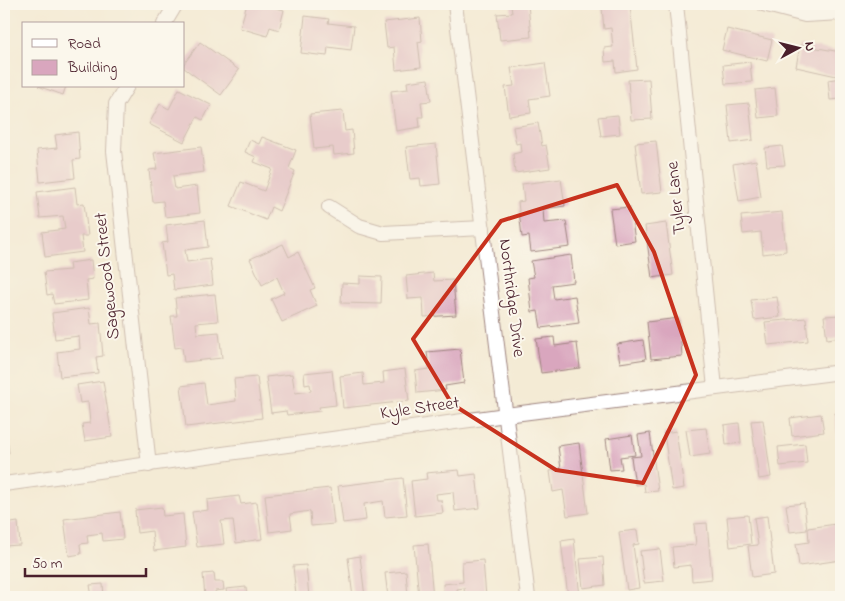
<svg xmlns="http://www.w3.org/2000/svg" width="845" height="601" viewBox="0 0 845 601" font-family="'Indie Flower',sans-serif">
<rect width="100%" height="100%" fill="#fbf7ec"/>
<filter id="ink" filterUnits="userSpaceOnUse"><feTurbulence type="fractalNoise" baseFrequency=".02" numOctaves="2"/><feDisplacementMap in="SourceGraphic" scale="10" xChannelSelector="R" yChannelSelector="G"/><feConvolveMatrix kernelMatrix="1 2 1 2 8 2 1 2 1" color-interpolation-filters="sRGB"/></filter>
<filter id="wash" filterUnits="userSpaceOnUse"><feTurbulence type="fractalNoise" baseFrequency=".0096" numOctaves="4" result="noise"/><feDisplacementMap in="SourceGraphic" scale="20" xChannelSelector="R" yChannelSelector="G"/><feGaussianBlur stdDeviation="1.12" result="paint"/><feColorMatrix in="noise" values="0 0 0 0 0 0 0 0 0 0 0 0 0 0 0 0 0 1.4 0 .05"/><feComposite in="paint" operator="in"/></filter>
<g filter="url(#wash)">
<rect width="100%" height="100%" fill="#f4ebd5"/>
<g id="blocks">
<g fill="#d9a6be">
<path d="M247,4H261L284,10L279,30L270,27L267,36L240,28Z"/>
<path d="M528,4L531,37L500,40L497,14L512,13L511,6Z"/>
<path d="M630,5L637,69L616,72L615,61L605,62L604,48L613,47L611,28L604,29L602,8Z"/>
<path d="M305,16L329,19L328,23L354,26L351,50L328,47L327,56L301,53Z"/>
<path d="M420,18L422,41L418,42L421,67L396,70L394,47L387,48L384,22Z"/>
<path d="M727,29L772,40L767,61L722,50Z"/>
<path d="M200,42L239,70L221,95L184,68V64Z"/>
<path d="M800,45L841,52V77L796,67Z"/>
<path d="M750,62L752,82L725,84L723,65Z"/>
<path d="M545,63L550,96L529,99L531,113L509,116L505,87L514,86L511,68Z"/>
<path d="M841,78V99L830,100L828,80Z"/>
<path d="M428,79L431,101L421,102L423,117H419L420,127L396,131L391,91L408,89L407,82Z"/>
<path d="M649,79L652,119L631,120L628,80Z"/>
<path d="M38,86H66L63,95Z"/>
<path d="M775,88L778,116L758,118L755,90Z"/>
<path d="M179,89L211,105L203,120L197,117L184,142L149,124L160,104L169,109Z"/>
<path d="M749,103L753,140L731,143L727,105Z"/>
<path d="M343,111L345,131L352,130L354,153L334,155L333,147L314,149L310,114Z"/>
<path d="M618,115L620,134L601,136L598,117Z"/>
<path d="M538,123L542,146L546,145L550,168L515,173L513,154L521,152L520,143L516,144L513,127Z"/>
<path d="M78,132L80,159L73,160L75,178L40,182L37,150L57,148L55,135Z"/>
<path d="M262,137L296,150L289,168L295,171L279,211L271,207L266,220L231,206L241,182L264,191L272,169L254,162L256,157L245,152L250,140L259,144Z"/>
<path d="M656,141L662,192L641,194L635,143Z"/>
<path d="M436,144L440,184L421,186L420,178L410,179L406,147Z"/>
<path d="M782,146L785,165L767,166L765,148Z"/>
<path d="M201,147L204,172L173,176L175,189L197,186L200,213L165,217L163,201L153,202L149,170L157,169L154,153Z"/>
<path d="M756,160L761,197L739,201L733,164Z"/>
<path d="M561,179L565,206L543,209L544,223L566,221L570,247L531,252L529,236L522,237L518,202L524,201L522,184Z"/>
<path d="M75,187L77,204L84,203L88,236H81L83,252L45,257L42,232L65,229L63,216L40,218L37,192Z"/>
<path d="M630,207L635,241L615,244L610,209Z"/>
<path d="M782,212L786,251L763,254L761,232L743,234L741,216Z"/>
<path d="M205,220L208,247L185,250L187,262L210,259L213,285L174,290L172,274L166,275L162,243L168,242L166,225Z"/>
<path d="M666,223L673,275L652,278L645,226Z"/>
<path d="M283,244L289,257L298,252L315,288L310,290L317,306L282,322L271,299L284,293L277,277L262,285L250,259Z"/>
<path d="M571,255L574,282L552,285L554,299L575,296L579,323L541,328L538,311L532,312L528,278L534,277L531,261Z"/>
<path d="M91,260L93,279L86,280L88,300L54,304L52,294L47,295L44,272L70,270L69,263Z"/>
<path d="M433,273L434,281L453,280L456,315L424,317L423,298L408,299L406,276Z"/>
<path d="M360,276L382,277L381,304L341,303L342,283L360,284Z"/>
<path d="M215,294L218,321L196,323L197,334L219,332L222,358L184,362L182,347L175,348L171,316H177L175,298Z"/>
<path d="M777,297L780,317L754,320L751,300Z"/>
<path d="M89,308L91,324L100,323L103,356L96,357L98,373L60,377L57,352L80,349L79,336L55,339L52,313Z"/>
<path d="M841,315V337L827,339L824,316Z"/>
<path d="M679,318L682,356L651,359L647,322Z"/>
<path d="M806,318L808,341L768,345L765,322Z"/>
<path d="M554,337L555,346L577,343L580,368L541,373L536,339Z"/>
<path d="M643,340L646,359L620,363L617,344Z"/>
<path d="M460,349L464,383L445,386L446,390L417,393L415,371L429,369L427,352Z"/>
<path d="M405,369L409,401L343,408L340,376L363,373L364,385L384,383L383,372Z"/>
<path d="M332,370L336,405L319,407L320,411L287,415L286,411L271,413L266,377L292,374L295,393L311,391L310,384L305,385L304,373Z"/>
<path d="M257,377L262,418L186,427L181,386L204,383L207,405L236,401L234,379Z"/>
<path d="M103,381L112,437L85,441L82,424L90,423L88,402L80,403L77,385Z"/>
<path d="M835,413H841V434H837Z"/>
<path d="M821,414L824,432L792,436L790,418Z"/>
<path d="M763,420L771,477L759,479L751,421Z"/>
<path d="M739,423L741,443L726,445L724,425Z"/>
<path d="M706,428L710,454L690,457L686,430Z"/>
<path d="M4,431H6L9,453H4Z"/>
<path d="M676,431L684,488L672,490L664,433Z"/>
<path d="M650,433L658,491L645,492L644,484L635,485L631,457L641,456L638,435Z"/>
<path d="M632,435L635,455L620,457L622,469L610,470L606,439Z"/>
<path d="M579,443L588,513L567,516L563,490L553,492L550,471L561,469L558,446Z"/>
<path d="M805,444L807,463L780,466L778,447Z"/>
<path d="M459,470L460,476L476,474L480,508L455,511L453,492L436,494L437,500H441L443,513L415,516L411,481L427,479L426,473Z"/>
<path d="M403,478L407,515L385,517L383,501L364,504L366,520L343,523L338,486Z"/>
<path d="M330,488L334,524L311,526L310,511L290,514L292,529L269,532L265,495Z"/>
<path d="M239,496L241,504L257,502L262,539L236,543L233,520L221,521L224,544L197,547L192,512L208,510L207,500Z"/>
<path d="M804,503L807,530L790,532L786,505Z"/>
<path d="M162,507L163,516L183,514L186,547L154,551L152,531L137,533L135,510Z"/>
<path d="M120,512L123,539L103,541L102,533L87,535L88,543L80,544L81,554L69,556L64,519Z"/>
<path d="M748,515L751,544L730,547L727,517Z"/>
<path d="M767,516L774,574L752,577L748,546L758,545L754,518Z"/>
<path d="M18,522L20,545L4,546V524Z"/>
<path d="M707,523L712,579L692,581L691,565L674,567L672,547L696,545L694,524Z"/>
<path d="M836,524L841,560L799,566L796,544L809,542L808,528Z"/>
<path d="M637,530L639,544L633,545L639,588L627,590L619,532Z"/>
<path d="M574,539L580,597H568L561,541Z"/>
<path d="M428,544L433,597H419L414,545Z"/>
<path d="M660,549L664,581L644,583L640,551Z"/>
<path d="M360,556L365,597H353L348,558Z"/>
<path d="M603,557L605,585L583,588L580,559Z"/>
<path d="M483,560L486,597H465L464,588L457,589L458,597H444L443,584L463,582L462,562Z"/>
<path d="M306,565L309,597H289L288,595H296L293,566Z"/>
<path d="M406,571L408,597H388L385,573Z"/>
<path d="M214,573L215,582H223L224,590L215,591L216,597H205L203,574Z"/>
<path d="M103,584L104,597H92L90,585Z"/>
<path d="M246,587L247,597H227L226,589Z"/>
</g>
</g>
</g>
<g filter="url(#ink)">
<use href="#blocks" fill-opacity="0" stroke="#9f8580" stroke-width="1"/>
<g fill="none" stroke-linecap="round" stroke-linejoin="round">
<defs>
<g id="minor">
<path d="M455,4L528,597"/>
<path d="M676,4L715,388"/>
<path d="M763,4L805,15L841,13"/>
<path d="M164,24L176,4"/>
<path d="M127,86L116,104L114,151L149,465"/>
<path d="M329,207L359,226L383,233L483,228"/>
<path d="M4,484L506,415L841,372"/>
</g>
</defs>
<use href="#minor" stroke="#9f8580" stroke-width="16"/>
<use href="#minor" stroke="#fff" stroke-width="14"/>
</g>
</g>
<path d="M0 0H845V601H0ZM617,185L654,252L696,375L643,483L556,470L452,404L413,339L501,221Z" fill="#f4ebd5" fill-opacity=".55" fill-rule="evenodd"/>
<path fill="none" stroke="#c8321e" stroke-width="4" stroke-linejoin="round" d="M617,185L654,252L696,375L643,483L556,470L452,404L413,339L501,221Z"/>
<g text-anchor="middle" dominant-baseline="central" stroke-width="4" stroke-linejoin="round" paint-order="stroke">
<g font-size="18" fill="#4a1f2b" stroke="#fbf7ec">
<text transform="translate(677 198) rotate(-96)">Tyler Lane</text>
<text transform="translate(108 276) rotate(-96)">Sagewood Street</text>
<text transform="translate(511 298) rotate(83)">Northridge Drive</text>
<text transform="translate(420 409) rotate(-8)">Kyle Street</text>
</g>
</g>
<rect width="845" height="601" fill="none" stroke="#fbf7ec" stroke-width="20"/>
<rect x="22" y="22" width="162" height="65" fill="#fbf7ec" stroke="#b4a19f"/>
<rect x="32" y="39" width="25" height="8" fill="#ffffff" stroke="#b4a19f"/>
<text x="68" y="48" font-size="15" fill="#4a1f2b">Road</text>
<rect x="32" y="60" width="25" height="15" fill="#d9a6be" stroke="#b4a19f"/>
<text x="68" y="72" font-size="15" fill="#4a1f2b">Building</text>
<g transform="translate(798 48) rotate(83)" stroke="#fbf7ec" stroke-width="4" paint-order="stroke">
<path d="M0-4L9 19L0 12L-9 19Z" fill="#4a1f2b"/>
<text y="-8" font-size="14" font-weight="bold" text-anchor="middle" fill="#4a1f2b">N</text>
</g>
<path d="M25 568v8h121v-8" fill="none" stroke="#4a1f2b" stroke-width="2.5"/>
<text x="32" y="568" font-size="15" fill="#4a1f2b" stroke="#fbf7ec" stroke-width="4" paint-order="stroke">50 m</text>
</svg>
